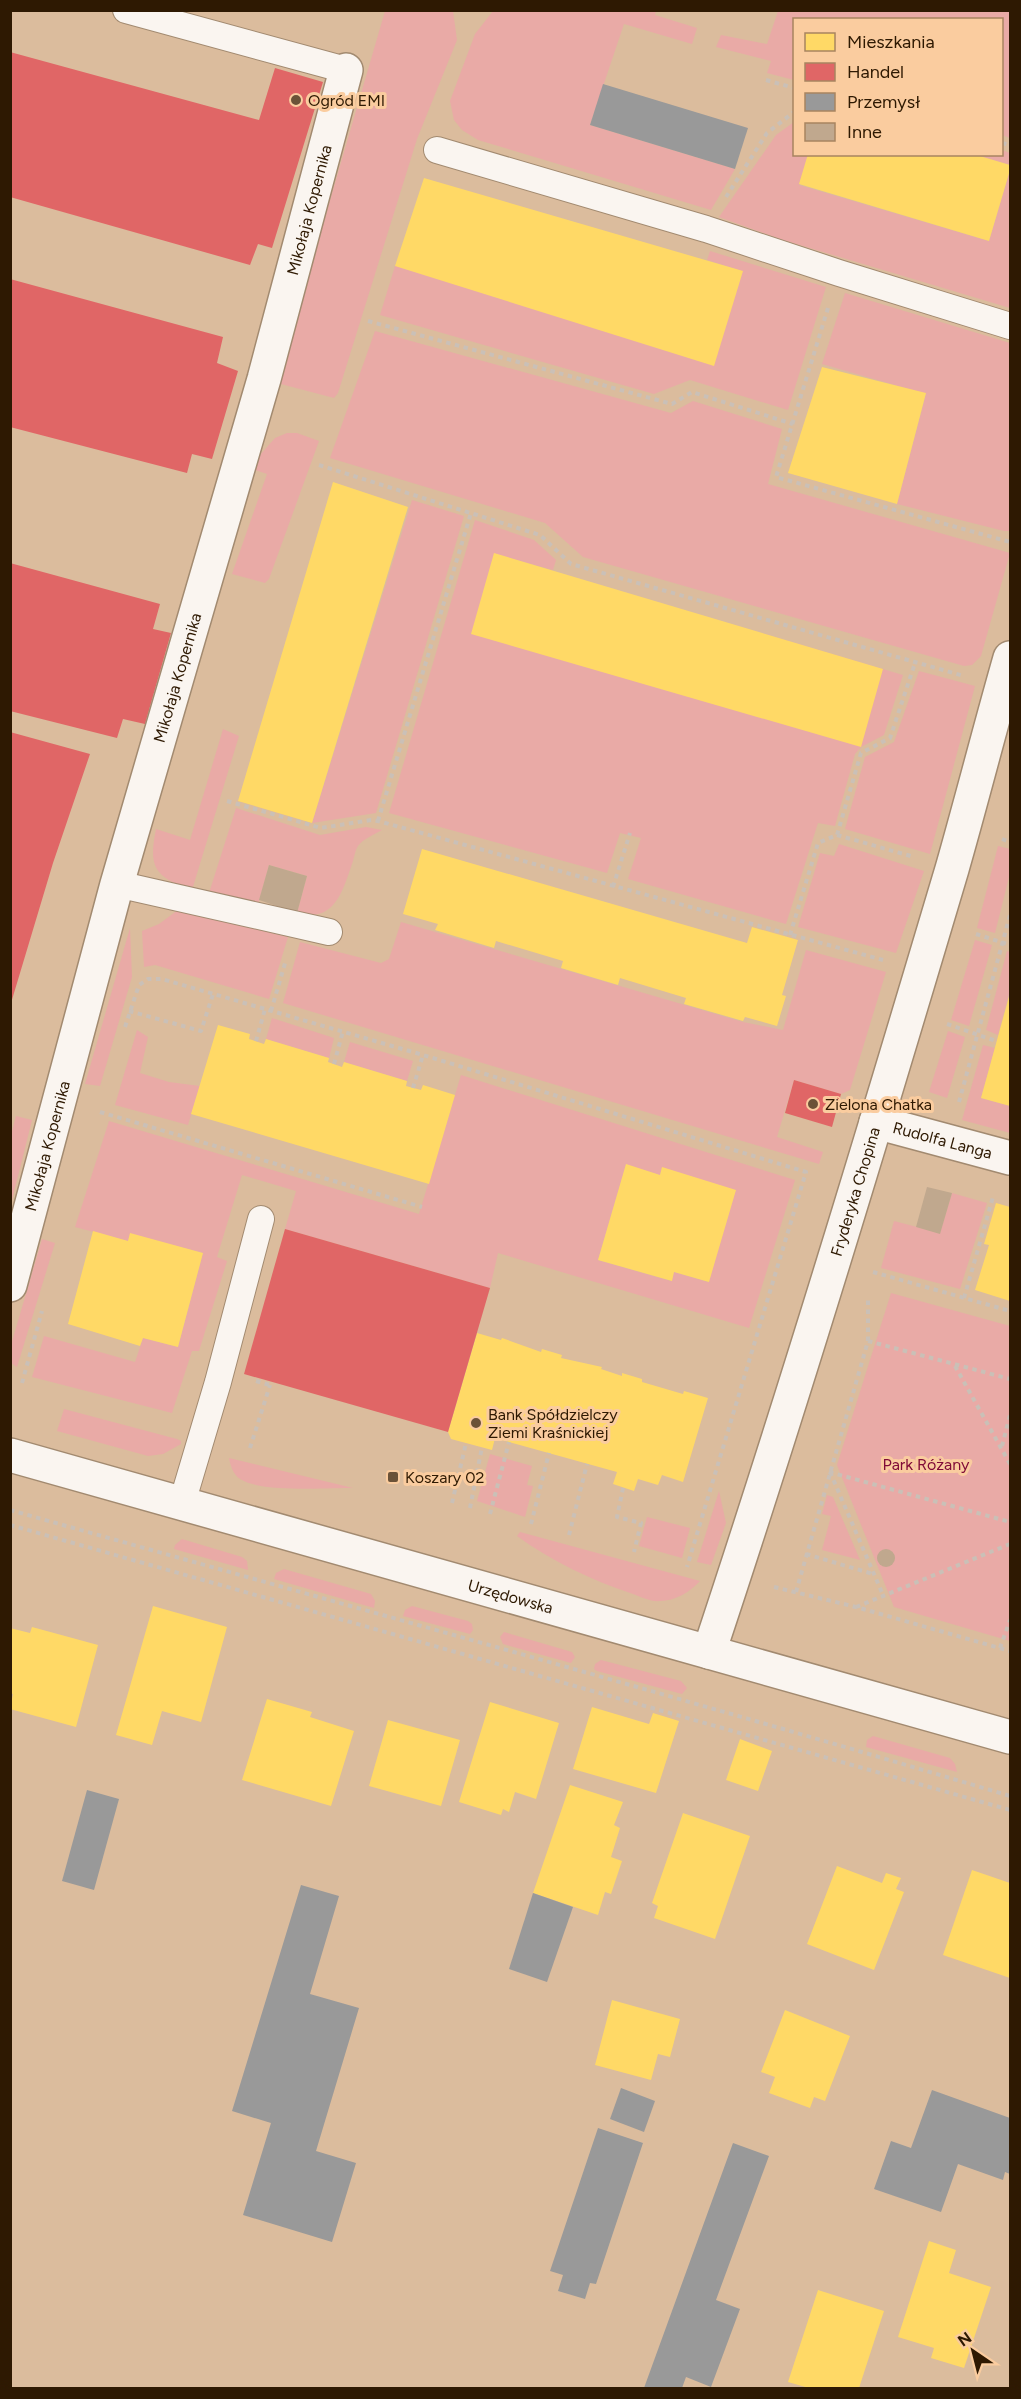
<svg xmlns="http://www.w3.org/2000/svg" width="1021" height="2399" viewBox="0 0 1021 2399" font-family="Figtree,sans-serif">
<rect width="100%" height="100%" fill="#dbbc9d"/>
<g fill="#e9aaa6" fill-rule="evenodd">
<path d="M385,11H453L457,40L417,139L338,393L334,398L277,383Z"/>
<path d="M493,11H656L655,15L697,28L692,44L624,24L590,125L735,169L711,210L478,140L462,130L454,120L450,101L475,34Z"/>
<path d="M778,11H1010V138L1002,135V20H794V80L767,73L771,61L716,47L721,35L767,44Z"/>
<path d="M794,122V154L808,155L799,185L989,241L1010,170V308L783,240L719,217L776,135Z"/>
<path d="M1002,150L1010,153V165L976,155L1002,154Z"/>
<path d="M710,251L826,287L788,410L690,380L654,394L380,315L395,266L742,271L707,260Z"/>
<path d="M845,293L1010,343V531H1004L897,504L926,394L822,364Z"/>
<path d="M375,331L671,413L693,401L782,429L768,484L1010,553L981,656L972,665L964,666L583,557L545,523L330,458Z"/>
<path d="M287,433H297L319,441L269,579L265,583L232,574L267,474L255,470L253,463L275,438Z"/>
<path d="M412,500L464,516L376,813L312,823Z"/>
<path d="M475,520L534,540L556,560L553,570L494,554L903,675L884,735L861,747L855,754L835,826L818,823L786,924L628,879L641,838L620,833L607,873L389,813Z"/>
<path d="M919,671L975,686L930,854L845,829L865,757L894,742Z"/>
<path d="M223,729L239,736L192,890C155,877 148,868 156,829L190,840Z"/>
<path d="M236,808L320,835L366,827L382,830C375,834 363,839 358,846C355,850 354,859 352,864C342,893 334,923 297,913L307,876L269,865L258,905L209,893Z"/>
<path d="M839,844L924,871L896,953L798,927L820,853L834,856Z"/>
<path d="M998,846L1010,849V873L995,933L977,928Z"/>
<path d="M178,910L288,937L269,999L155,965L144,967L142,931L159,924Z"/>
<path d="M401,922L743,1022L783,1030L806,950L886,972L850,1090L841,1094L794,1080L777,1137L823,1152L819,1164L283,1003L300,942L381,963L389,959Z"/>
<path d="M130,928L132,977L100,1086L85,1084Z"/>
<path d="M975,940L992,945L969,1026L951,1020Z"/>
<path d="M1007,951L1010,952V991L998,1035L986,1030Z"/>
<path d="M272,1018L334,1038L329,1058L266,1039Z"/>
<path d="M137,1030L148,1037L140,1073L169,1082L200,1086L188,1125L115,1105Z"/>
<path d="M948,1031L965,1037L947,1098L929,1092Z"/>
<path d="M350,1042L413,1061L407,1081L344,1062Z"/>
<path d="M983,1045L995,1048L981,1098L1010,1106V1133L962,1120Z"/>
<path d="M461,1075L795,1180L749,1328L498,1253L490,1288L285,1229L296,1191L242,1175L217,1257L227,1261L199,1351H192L172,1413L32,1377L44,1336L135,1362L143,1338L178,1347L203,1253L130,1234L128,1241L75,1227L109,1121L419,1214ZM626,1165L660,1175L662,1168L708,1282L674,1272L671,1281L598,1260Z"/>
<path d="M16,1116L32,1120L11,1204V1135Z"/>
<path d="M952,1193L987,1203L960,1289L881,1268L894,1221L940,1233Z"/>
<path d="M42,1239L55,1243L17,1367L11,1363V1345Z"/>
<path d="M891,1293L1010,1326V1641L894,1607L837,1465Z"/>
<path d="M64,1409L177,1439L181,1441V1444L163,1454L148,1456L57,1431Z"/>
<path d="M490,1454L532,1466L527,1485L533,1486L525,1517L477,1501Z"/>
<path d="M229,1458L353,1488C326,1488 267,1492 244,1481C234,1477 231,1468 229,1458Z"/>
<path d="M719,1491L726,1523L711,1565L697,1562Z"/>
<path d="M827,1495L833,1497L860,1560L822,1550L831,1516L822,1514Z"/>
<path d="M647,1517L690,1528L682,1558L639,1546Z"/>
<path d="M520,1532L700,1581C690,1592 675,1601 660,1601C651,1602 641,1597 633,1594C591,1580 553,1562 517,1536Z"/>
<path d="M182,1539L242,1557L247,1561L248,1570L174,1549L175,1545Z"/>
<path d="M284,1569L371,1594L375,1601L374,1608L274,1579L276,1573Z"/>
<path d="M412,1606L468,1621L472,1624L473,1630L470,1634L403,1616L405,1610Z"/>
<path d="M504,1632L572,1652L575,1657L571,1663L503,1644L500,1637Z"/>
<path d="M601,1660L681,1681L687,1688L682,1694L597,1671L594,1669L595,1664Z"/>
<path d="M873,1736L950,1758L955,1764L957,1772L866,1747L867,1740Z"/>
</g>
<g fill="#ffd966">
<path d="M808,154H973L1010,165V170L989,241L799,184Z"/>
<path d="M424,178L743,271L714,366L395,266Z"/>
<path d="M822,367L926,393L897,504L788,473Z"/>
<path d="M333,482L408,507L312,823L238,801Z"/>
<path d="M494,553L883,669L861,747L471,634Z"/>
<path d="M422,849L747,943L752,927L798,940L782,995L786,996L777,1026L745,1017L743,1021L684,1004L686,998L620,978L618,985L561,968L563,961L496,941L494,948L435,930L438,924L403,914Z"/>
<path d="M1010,993V1106L981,1098Z"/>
<path d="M218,1025L250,1034L249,1039L264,1044L266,1039L329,1058L328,1062L342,1067L344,1062L407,1081L406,1086L421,1090L423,1085L455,1095L429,1184L191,1114Z"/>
<path d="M626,1164L660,1175L662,1167L736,1190L709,1282L674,1272L672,1281L598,1260Z"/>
<path d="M996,1203L1010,1207V1301L975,1290L989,1245L984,1244Z"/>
<path d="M93,1231L128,1241L130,1233L203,1253L178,1347L143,1338L140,1346L68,1324Z"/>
<path d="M477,1333L501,1340L502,1338L541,1352L542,1349L562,1355L561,1358L602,1367L601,1369L622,1376V1373L642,1379V1382L683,1394L684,1391L708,1398L683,1482L662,1475L658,1485L638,1479L634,1491L613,1484L617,1472L581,1462L495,1438L492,1450L451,1439L448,1432Z"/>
<path d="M153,1606L227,1627L201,1722L162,1711L152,1745L116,1735Z"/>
<path d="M32,1627L98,1645L76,1727L10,1709L13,1694L10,1693V1628L30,1633Z"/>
<path d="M267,1699L312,1712L310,1717L354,1731L331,1806L242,1780Z"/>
<path d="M490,1702L559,1723L536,1799L515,1792L509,1812L503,1809L501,1815L459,1802Z"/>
<path d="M592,1707L649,1724L653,1713L679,1721L656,1793L573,1769Z"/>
<path d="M388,1720L460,1740L441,1806L369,1786Z"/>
<path d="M740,1739L772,1751L758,1791L726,1780Z"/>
<path d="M570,1785L623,1802L614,1825L620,1828L611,1857L622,1861L611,1894L605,1892L598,1915L533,1893Z"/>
<path d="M683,1813L750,1836L715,1939L654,1918L658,1906L652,1903Z"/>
<path d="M837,1866L882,1883L886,1873L901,1878L896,1889L904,1892L874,1970L807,1944Z"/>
<path d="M972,1870L1010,1883V1978L943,1955Z"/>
<path d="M612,2000L680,2019L670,2057L658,2054L651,2080L595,2065Z"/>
<path d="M785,2010L850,2036L825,2101L814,2097L810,2108L769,2093L775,2077L761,2072Z"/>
<path d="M929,2241L956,2250L949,2273L991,2287L964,2368L931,2358L934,2348L898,2337Z"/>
<path d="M818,2290L884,2311L859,2388H809L788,2382Z"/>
</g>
<g fill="#e06666">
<path d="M10,52L259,120L275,68L323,82L272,248L258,244L250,265L10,197Z"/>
<path d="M10,279L223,337L217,363L238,371L212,459L192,454L187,473L10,427Z"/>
<path d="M10,563L160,604L153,629L171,633L145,724L123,719L117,738L10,711Z"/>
<path d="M10,732L90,754L53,863L11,1003Z"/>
<path d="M794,1080L841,1094L832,1127L785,1113Z"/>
<path d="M285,1229L490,1288L448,1432L244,1374Z"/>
</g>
<g fill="#999">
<path d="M603,84L748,128L735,169L590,125Z"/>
<path d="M87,1790L119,1799L94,1890L62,1881Z"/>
<path d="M301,1885L339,1896L310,1994L359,2008L316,2151L356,2163L332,2242L243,2215L271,2123L232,2111Z"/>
<path d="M533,1893L573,1907L547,1982L509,1969Z"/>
<path d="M621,2088L655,2101L644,2132L610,2119Z"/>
<path d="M932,2090L1010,2118V2174L1005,2172L1003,2180L958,2164L941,2212L874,2189L891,2141L911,2148Z"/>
<path d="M598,2128L643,2143L596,2284L590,2283L585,2299L558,2291L563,2275L550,2271Z"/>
<path d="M733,2143L769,2156L716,2300L740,2309L711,2387L686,2377L682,2388H644Z"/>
</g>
<g fill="#c0a88e">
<path d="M269,865L307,876L297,913L259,900Z"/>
<path d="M927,1187L952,1193L940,1234L916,1227Z"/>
<circle cx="886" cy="1558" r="9"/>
</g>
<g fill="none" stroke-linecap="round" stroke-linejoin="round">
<defs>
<g id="lane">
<path d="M126,10L346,70"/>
<path d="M437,150L706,229L839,273L1010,326"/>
<path d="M117,884L329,932"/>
<path d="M182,1503L218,1382L261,1219"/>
</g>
<g id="street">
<path id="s1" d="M876,1122L1010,1158"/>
<path id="s2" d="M10,1285L117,884L264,379L346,70"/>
<path id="s3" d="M709,1652C795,1393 874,1131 952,869C972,799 990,728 1010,658"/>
</g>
<g id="secondary">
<path id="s4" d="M10,1455L1010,1737"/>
</g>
</defs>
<use href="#lane" stroke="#a28a70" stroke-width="28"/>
<use href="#street" stroke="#a28a70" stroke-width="36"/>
<use href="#secondary" stroke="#a28a70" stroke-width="36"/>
<g stroke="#cac0b7" stroke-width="4" stroke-dasharray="4.5 4.5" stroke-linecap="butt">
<path d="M766,80L794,88"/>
<path d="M1002,143L1010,145"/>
<path d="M726,197L767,133L794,112"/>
<path d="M828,308L776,477L1010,542"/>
<path d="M368,321L672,404L692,392L793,424"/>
<path d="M319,465L540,535L571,564L964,676"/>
<path d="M227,801L321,828L371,820L378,821L883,960"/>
<path d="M378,821L471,513"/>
<path d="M837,835L914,857"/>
<path d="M1002,839L1010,842"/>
<path d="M613,887L630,833"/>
<path d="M976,934L1010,945"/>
<path d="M790,935L818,843L837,835L861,753L890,738L915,663"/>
<path d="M129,1011L201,1031L213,994"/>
<path d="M271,1011L286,960"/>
<path d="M947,1024L996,1041"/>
<path d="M125,1027L139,985L148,979H162L423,1055L806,1172L687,1567"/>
<path d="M256,1041L265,1009"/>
<path d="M334,1064L343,1031"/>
<path d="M413,1088L423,1055"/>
<path d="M959,1102L1010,915"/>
<path d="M100,1112L422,1207"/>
<path d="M873,1272L1010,1311"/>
<path d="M964,1298L993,1197"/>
<path d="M868,1341L1010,1379"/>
<path d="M955,1366L1010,1464"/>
<path d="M256,1381L270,1385L271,1382"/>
<path d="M22,1383L42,1311"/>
<path d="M1002,1446L1010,1415"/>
<path d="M250,1448L270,1385"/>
<path d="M829,1472L1010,1522"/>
<path d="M830,1472L883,1595"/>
<path d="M623,1488L617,1517L641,1523L634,1552"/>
<path d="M452,1503L466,1443"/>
<path d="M470,1508L482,1447"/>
<path d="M10,1510C344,1605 678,1696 1010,1796"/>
<path d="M490,1514L509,1442"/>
<path d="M531,1524L549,1453"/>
<path d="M10,1525L1010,1810"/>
<path d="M569,1535L587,1464"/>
<path d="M806,1554L873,1574"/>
<path d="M774,1587L856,1607L1010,1651"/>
<path d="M796,1592L868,1341V1297"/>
<path d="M856,1607L1010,1544"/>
<path d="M1000,1648L1010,1620"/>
</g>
<use href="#lane" stroke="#faf5f0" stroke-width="26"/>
<use href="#street" stroke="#faf5f0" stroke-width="33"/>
<use href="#secondary" stroke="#faf5f0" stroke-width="33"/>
</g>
<g fill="#6b5238" stroke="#facc9f" stroke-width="2">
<circle cx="296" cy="100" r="6"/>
<circle cx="813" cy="1104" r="6"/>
<circle cx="476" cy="1423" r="6"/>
<rect x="387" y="1471" width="12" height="12" rx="3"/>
</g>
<g text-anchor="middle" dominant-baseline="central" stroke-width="6" stroke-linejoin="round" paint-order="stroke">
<g font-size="16" fill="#2e1902" stroke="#facc9f" text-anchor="start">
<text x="308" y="100">Ogród EMI</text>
<text x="825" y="1104">Zielona Chatka</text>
<text x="488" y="1414">Bank Spółdzielczy<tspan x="488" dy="18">Ziemi Kraśnickiej</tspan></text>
<text x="405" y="1477">Koszary 02</text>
</g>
<g font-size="16" fill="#2e1902" stroke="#facc9f">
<text stroke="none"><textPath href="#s2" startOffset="1116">Mikołaja Kopernika</textPath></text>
<text stroke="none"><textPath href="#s2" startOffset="630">Mikołaja Kopernika</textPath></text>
<text stroke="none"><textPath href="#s1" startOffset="69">Rudolfa Langa</textPath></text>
<text stroke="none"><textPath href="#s2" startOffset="144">Mikołaja Kopernika</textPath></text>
<text stroke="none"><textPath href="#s3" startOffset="483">Fryderyka Chopina</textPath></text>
<text stroke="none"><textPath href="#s4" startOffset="520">Urzędowska</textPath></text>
</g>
<g font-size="16" fill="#810c38" stroke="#facc9f">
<text x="926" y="1464">Park Różany</text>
</g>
</g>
<rect width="1021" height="2399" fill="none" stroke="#2e1902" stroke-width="24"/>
<rect x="793" y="18" width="210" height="138" fill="#facc9f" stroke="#a88460" stroke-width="1.5"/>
<rect x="805" y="33" width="30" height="18" fill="#ffd966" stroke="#a88460" stroke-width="1.5"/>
<text x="847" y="48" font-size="18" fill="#2e1902">Mieszkania</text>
<rect x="805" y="63" width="30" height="18" fill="#e06666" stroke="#a88460" stroke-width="1.5"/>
<text x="847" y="78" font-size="18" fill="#2e1902">Handel</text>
<rect x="805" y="93" width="30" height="18" fill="#999999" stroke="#a88460" stroke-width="1.5"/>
<text x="847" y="108" font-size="18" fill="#2e1902">Przemysł</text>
<rect x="805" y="123" width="30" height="18" fill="#c0a88e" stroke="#a88460" stroke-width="1.5"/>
<text x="847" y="138" font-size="18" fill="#2e1902">Inne</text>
<g transform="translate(973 2351) rotate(325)" stroke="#facc9f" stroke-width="4.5" paint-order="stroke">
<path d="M0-4.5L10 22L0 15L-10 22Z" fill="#2e1902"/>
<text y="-9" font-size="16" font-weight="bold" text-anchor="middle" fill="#2e1902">N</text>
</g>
</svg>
